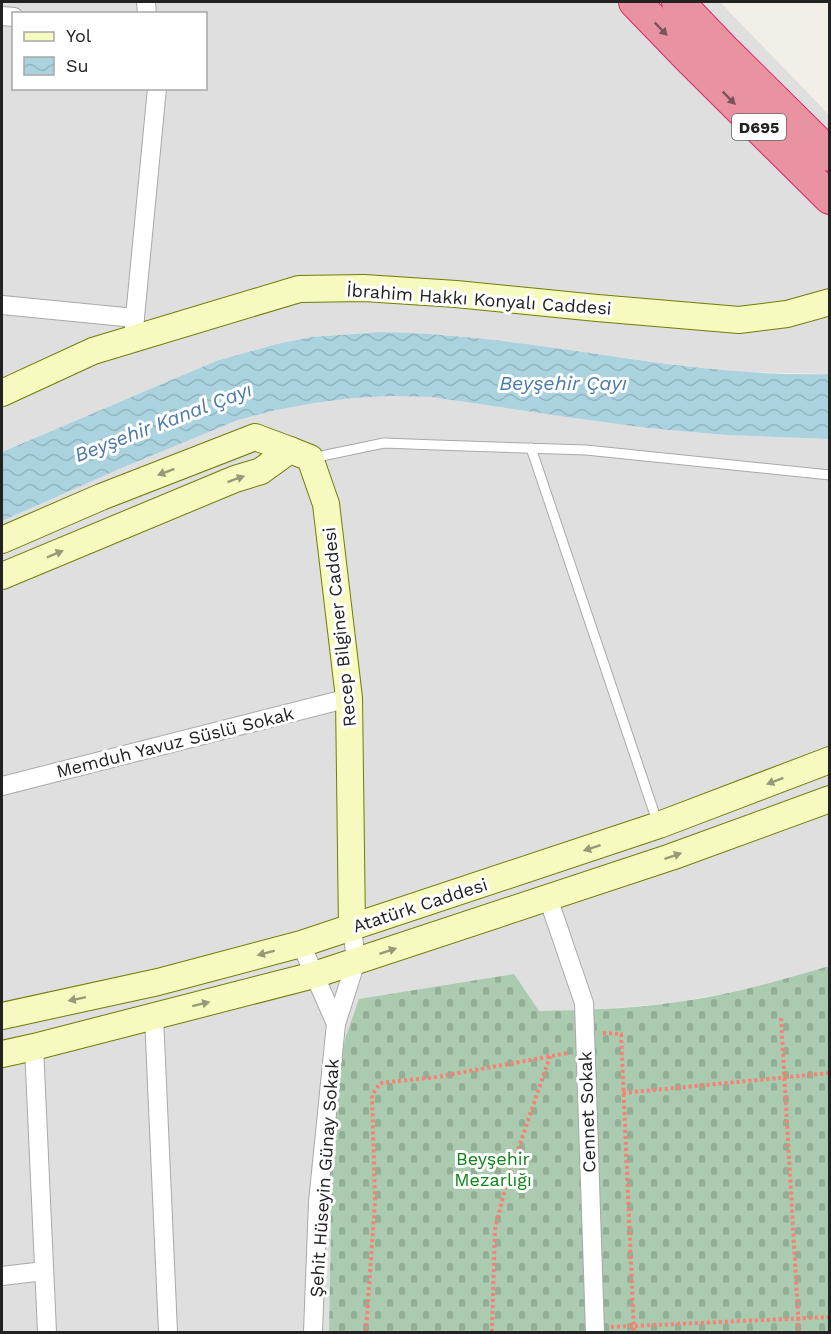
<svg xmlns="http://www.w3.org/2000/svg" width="831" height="1334" viewBox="0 0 831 1334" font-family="'Work Sans',sans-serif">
<defs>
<pattern id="cemetery-stones" width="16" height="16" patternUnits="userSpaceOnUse" patternTransform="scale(1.5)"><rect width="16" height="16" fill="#aacbaf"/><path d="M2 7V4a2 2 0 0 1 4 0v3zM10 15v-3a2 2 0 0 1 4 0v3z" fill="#92ae96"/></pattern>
<pattern id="water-waves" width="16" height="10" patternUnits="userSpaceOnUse" patternTransform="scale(1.5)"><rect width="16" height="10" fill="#aad3df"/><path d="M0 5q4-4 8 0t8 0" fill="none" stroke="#92b5bf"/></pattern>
</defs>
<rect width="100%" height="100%" fill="#f2efe9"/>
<g fill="#e0dfdf" fill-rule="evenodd">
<path d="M2,2H720L829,115V374L743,372L692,367L448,335L380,332L346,334L311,337L277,344L216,361L2,452ZM14,14H206V88H14Z"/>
<path d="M392,396L431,397L647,428L726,435L829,439V966L777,982L727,993L677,1002L631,1007L585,1010L539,1011L328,1185L331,1222L329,1332H2V521L117,470L238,420L276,410L314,402L352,398Z"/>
</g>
<path fill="url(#cemetery-stones)" d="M829,966V1332H329L331,1222L328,1185L337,1074L346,1036L359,999L514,974L539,1011C585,1010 632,1009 677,1002C729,995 779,981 829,966Z"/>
<path fill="url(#water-waves)" d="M380,332C531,334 678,378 829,374V439L726,435L647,428L567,417L431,397L392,396L352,398L314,403L276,410L238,420L117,470L2,521V452L216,361L277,344L311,337Z"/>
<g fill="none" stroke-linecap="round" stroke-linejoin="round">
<defs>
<g id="lane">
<path d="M531,448L658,824"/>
<path d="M312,458L384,443L436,445L586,450L830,475"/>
</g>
<g id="street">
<path d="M146,2L147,14"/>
<path d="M2,16L14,17"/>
<path d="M2,305L135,318"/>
<path d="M133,338L157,88"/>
<path d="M2,786L349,698"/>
<path d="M548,898L584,1003L595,1332"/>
<path d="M301,944L336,1024"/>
<path d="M154,1016L168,1332"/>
<path d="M34,1047L47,1332"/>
<path d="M2,1276L44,1271"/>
<path d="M313,1332L318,1202L336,1024L356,961L352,928"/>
</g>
<g id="secondary">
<path d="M2,393L93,351L299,289L364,288L456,294L597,308L739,320L787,314L830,302"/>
<path d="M290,450L310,458L326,504L349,698L352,928"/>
<path d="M2,540L101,497L255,437L290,450L261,471L235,479L2,576"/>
<path d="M2,1016L158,982L301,944L659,825L830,760"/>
<path d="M2,1054L34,1047L314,975L671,857L830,799"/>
</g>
<g id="highway">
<path d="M635,2L688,57L830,198"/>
<path d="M678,2L722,48L830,155"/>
</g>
</defs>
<use href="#lane" stroke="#a9a9a9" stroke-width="11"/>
<use href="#street" stroke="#a9a9a9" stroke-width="20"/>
<use href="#secondary" stroke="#707d05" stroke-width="28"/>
<use href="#highway" stroke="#dc2a67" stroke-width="34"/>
<g stroke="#fa8072" stroke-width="4" stroke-dasharray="3 3" stroke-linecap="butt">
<path d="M781,1018L799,1332"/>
<path d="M603,1033L621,1034L634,1332"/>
<path d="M623,1093L830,1073"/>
<path d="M611,1327L830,1317"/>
<path d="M366,1332L375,1201L372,1095L380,1083L437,1077L568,1053"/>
<path d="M492,1332L495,1229L506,1185L550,1056"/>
</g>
<use href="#lane" stroke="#fff" stroke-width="9"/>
<use href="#street" stroke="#fff" stroke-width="18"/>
<use href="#secondary" stroke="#f7fabf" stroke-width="26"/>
<use href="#highway" stroke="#e892a2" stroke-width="32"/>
</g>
<defs><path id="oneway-solid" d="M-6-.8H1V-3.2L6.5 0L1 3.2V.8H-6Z" transform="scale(1.5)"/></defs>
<g fill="#7b545c">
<use href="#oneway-solid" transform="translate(661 29) rotate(46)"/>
<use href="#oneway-solid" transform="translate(729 98) rotate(45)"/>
</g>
<g fill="#979978">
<use href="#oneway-solid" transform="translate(166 472) rotate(159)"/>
<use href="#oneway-solid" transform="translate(236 479) rotate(-20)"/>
<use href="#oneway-solid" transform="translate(55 554) rotate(-23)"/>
<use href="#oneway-solid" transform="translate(775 781) rotate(159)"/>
<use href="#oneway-solid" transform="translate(592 848) rotate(162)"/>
<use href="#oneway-solid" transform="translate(673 856) rotate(-19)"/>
<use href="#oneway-solid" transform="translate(388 951) rotate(-18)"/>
<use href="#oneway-solid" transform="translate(266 953) rotate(165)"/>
<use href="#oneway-solid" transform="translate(77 999) rotate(168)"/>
<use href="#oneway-solid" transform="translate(201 1004) rotate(-14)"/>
</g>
<g text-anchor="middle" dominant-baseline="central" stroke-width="6" stroke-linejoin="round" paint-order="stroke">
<rect fill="#fff" stroke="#646464" stroke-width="1.5" x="732" y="114" width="54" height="26" rx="4.5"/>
<g font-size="16" font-weight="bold" fill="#222">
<text x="759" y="127">D695</text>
</g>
<g font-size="18" fill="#222" stroke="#fff">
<text transform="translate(479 299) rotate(4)">İbrahim Hakkı Konyalı Caddesi</text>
<text transform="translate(339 627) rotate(-96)">Recep Bilginer Caddesi</text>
<text transform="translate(175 742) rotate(-14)">Memduh Yavuz Süslü Sokak</text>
<text transform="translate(420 905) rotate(-18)">Atatürk Caddesi</text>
<text transform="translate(587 1112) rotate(-92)">Cennet Sokak</text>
<text transform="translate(324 1178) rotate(-86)">Şehit Hüseyin Günay Sokak</text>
</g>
<g font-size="18" fill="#0c8416" stroke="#fff">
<text x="493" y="1158">Beyşehir<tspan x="493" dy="21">Mezarlığı</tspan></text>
</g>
<g font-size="20" font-style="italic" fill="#4a7aab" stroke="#fff">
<text x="563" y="383">Beyşehir Çayı</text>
<text transform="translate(163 422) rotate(-21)">Beyşehir Kanal Çayı</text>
</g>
</g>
<rect width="831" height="1334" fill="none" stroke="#222222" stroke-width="6"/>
<rect x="12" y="12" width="195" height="78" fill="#ffffff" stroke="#a7a7a7" stroke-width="1.5"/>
<rect x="24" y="32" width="30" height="9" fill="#f7fabf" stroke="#a7a7a7" stroke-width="1.5"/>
<text x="66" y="42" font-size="18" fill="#222222">Yol</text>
<rect x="24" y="57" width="30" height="18" fill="url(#water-waves)" stroke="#a7a7a7" stroke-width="1.5"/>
<text x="66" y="72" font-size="18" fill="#222222">Su</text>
</svg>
